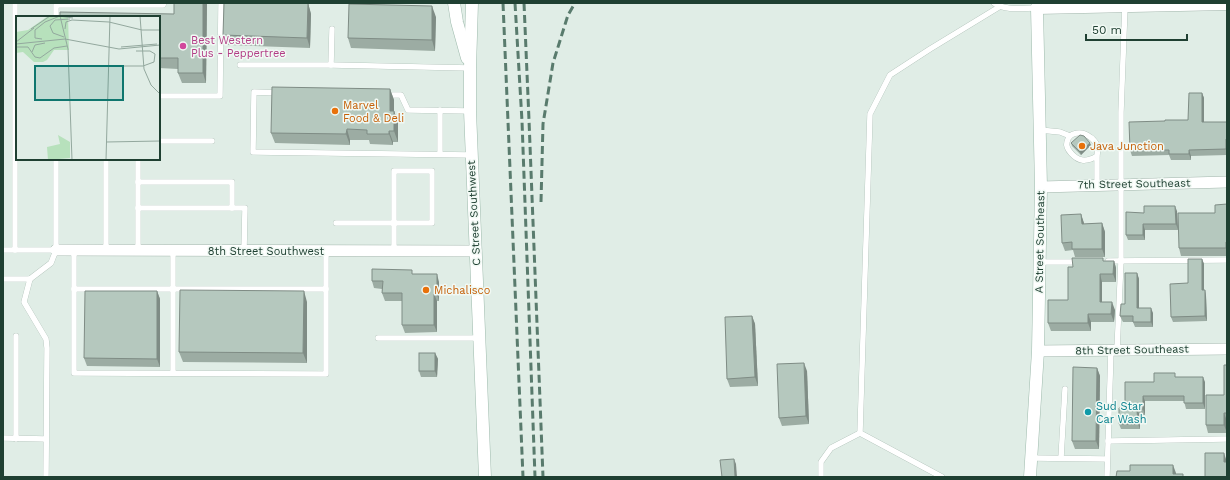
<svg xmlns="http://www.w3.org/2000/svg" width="1230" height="480" viewBox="0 0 1230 480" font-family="'Work Sans',sans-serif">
<rect width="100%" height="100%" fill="#e0ede6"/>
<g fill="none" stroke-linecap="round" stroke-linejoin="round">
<defs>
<g id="service">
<path d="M994,3C1005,11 1023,8 1037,8"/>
<path d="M56,17V5H163L164,3"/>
<path d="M240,65H331L470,68"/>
<path d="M331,65L332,29"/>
<path d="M279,93L254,92L253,152L472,155"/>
<path d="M386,95H401L408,110L470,111"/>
<path d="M159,96H220L221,3"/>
<path d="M440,110V154"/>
<path d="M1040,130L1060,132L1070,136"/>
<path d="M159,141H212"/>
<path d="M1097,156C1092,159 1088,161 1082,160C1075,159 1065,149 1067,142C1069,131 1083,131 1090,137C1094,139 1096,143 1098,147L1097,156V185"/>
<path d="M138,182H232V208"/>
<path d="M138,208H245L244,250"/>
<path d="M336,223H432V171H394V251"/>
<path d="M3,250H56"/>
<path d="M15,250V3"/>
<path d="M74,250V373L326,374V251"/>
<path d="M106,250V159"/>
<path d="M138,250V159"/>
<path d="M1108,261L1227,260"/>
<path d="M1040,262H1079"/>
<path d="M3,279H30"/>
<path d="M74,289H326"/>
<path d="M16,336V439"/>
<path d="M378,338H480"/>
<path d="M1117,350L1121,261V112L1125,6"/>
<path d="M173,373V250"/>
<path d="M3,438L46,439"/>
<path d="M1108,441L1227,439"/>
<path d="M1031,458L1107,459"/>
<path d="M1061,458L1065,389"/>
<path d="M46,477L47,348L46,339L24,302L30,279L51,263L56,250V159"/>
<path d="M821,477V462L831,448L860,433"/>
<path d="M942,477L860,433L870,114L890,75L930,49L999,7"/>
<path d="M1107,477L1111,350"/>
</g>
<g id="minor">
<path d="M1041,187L1227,182"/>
<path d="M56,250L476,251"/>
<path d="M1038,351L1227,349"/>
</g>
<path id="tertiary" d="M1037,8L1227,4"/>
<g id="secondary">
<path d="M454,3L457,22L467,58"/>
<path d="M472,3L470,68V111L485,477"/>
<path d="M1030,477L1038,351L1041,187L1037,8L1038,3"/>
</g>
</defs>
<use href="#service" stroke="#a2b6ac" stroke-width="6"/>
<use href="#minor" stroke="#a2b6ac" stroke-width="12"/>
<use href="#tertiary" stroke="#a2b6ac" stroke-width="13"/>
<use href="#secondary" stroke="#9dbaac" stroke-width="13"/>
<use href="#service" stroke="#fff" stroke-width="5.5"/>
<use href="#minor" stroke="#fff" stroke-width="11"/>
<use href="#tertiary" stroke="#fff" stroke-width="12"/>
<use href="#secondary" stroke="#fff" stroke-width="12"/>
<g stroke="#597b6d" stroke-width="3" stroke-dasharray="8 4" stroke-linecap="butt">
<path d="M503,3L523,477"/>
<path d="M515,3L522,121L535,477"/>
<path d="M524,3L529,120L543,477"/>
<path d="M541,202L543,124L553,63L568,15L575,3"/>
</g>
</g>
<g fill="#9caca3">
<path d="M207,3L206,83H182L178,73V69L159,68V17L174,14Z"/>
<path d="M308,3L311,14L310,48L227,45L223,35Z"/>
<path d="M436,17L435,51L351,48L348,38Z"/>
<path d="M390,89L394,100V111L398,122V142H393V145L370,144L369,140H350V145L275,143L271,133Z"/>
<path d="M1202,93L1204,98V122H1227V155L1191,156V160H1171L1169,155L1132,156L1130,150L1165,121L1188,120Z"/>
<path d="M1071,143L1091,145L1081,155L1072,146Z"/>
<path d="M1227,204V256H1181L1179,248L1215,213Z"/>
<path d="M1177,211L1178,230H1145V240H1128L1126,235L1144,213Z"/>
<path d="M1081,214L1084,224L1102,223L1105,232V257H1075L1073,250L1065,251L1062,243Z"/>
<path d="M1202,259L1204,264V290H1205L1206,296L1207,321L1173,322L1171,317L1188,283Z"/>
<path d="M1104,261H1114L1116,268V282H1102V302L1115,310L1114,322H1091V331H1051L1048,323L1068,300L1073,267Z"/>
<path d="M1137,273L1139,279V308L1153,313V327H1135L1133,322H1123L1120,316Z"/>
<path d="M414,274L439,282V301H437V332L405,333L402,325V301H385L382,293V289L374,288L372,281Z"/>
<path d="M157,291L160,299V367L87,366L84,358Z"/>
<path d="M307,302V363L183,362L179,352Z"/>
<path d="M752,316L755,324L758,386L730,387L727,379Z"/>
<path d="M435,353L438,359L437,377H421L419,371Z"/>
<path d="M1227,365V433H1208L1206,425L1224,395Z"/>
<path d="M1097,368L1100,376L1099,449H1075L1072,441Z"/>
<path d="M807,371L809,424L782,426L779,418Z"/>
<path d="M1177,377L1205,382V409H1186L1184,401H1145V415H1140V429H1121L1119,424L1125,408L1154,382Z"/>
</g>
<g fill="#7f8c85">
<path d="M203,3H207L206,83L203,73Z"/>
<path d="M308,3L311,14L310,48L307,38Z"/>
<path d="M432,6L436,17L435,51L432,40Z"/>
<path d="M390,89L394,100V122L390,111Z"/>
<path d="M1202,93L1204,98V128L1202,122Z"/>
<path d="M394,111L398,122V142L394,131Z"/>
<path d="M347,129L350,140V145L346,134Z"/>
<path d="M389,131L393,142V145L389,134Z"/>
<path d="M1226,139L1227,143V152L1226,149Z"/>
<path d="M1090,143L1091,145L1081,155L1080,152Z"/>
<path d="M1189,150L1191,156V160L1189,154Z"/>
<path d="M1175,206L1177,211L1178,230L1176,224Z"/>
<path d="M1081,214L1084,223L1085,232L1082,224Z"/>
<path d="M1102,223L1105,232V257L1102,249Z"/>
<path d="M1143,224L1145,230V240L1143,235Z"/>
<path d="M1226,242L1227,246V252L1226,248Z"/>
<path d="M1202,259L1204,264V296L1202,290Z"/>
<path d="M1114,261L1116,268V282L1113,274Z"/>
<path d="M1137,273L1139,279V313L1137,308Z"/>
<path d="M437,274L439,282V301L437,294Z"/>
<path d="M1100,274L1102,282V309L1100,302Z"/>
<path d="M1205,290L1206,296L1207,321L1205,316Z"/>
<path d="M157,291L160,299V367L157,359Z"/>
<path d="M304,291L307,302V363L303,353Z"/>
<path d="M434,294L437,301V332L434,325Z"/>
<path d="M1112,302L1115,310L1114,322L1111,314Z"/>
<path d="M1151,308L1153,313V327L1151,322Z"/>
<path d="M1088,314L1091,322V331L1088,323Z"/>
<path d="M752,316L755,324L758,386L755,377Z"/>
<path d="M435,353L438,359L437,377L435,371Z"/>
<path d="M804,363L807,371L809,424L806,416Z"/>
<path d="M1097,368L1100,376L1099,449L1096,441Z"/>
<path d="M1203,377L1205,382V409L1203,403Z"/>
<path d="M1143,396L1145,401V415L1143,409Z"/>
<path d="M1137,410L1140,415V429L1138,424Z"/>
<path d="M1224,413L1227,421V433L1224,425Z"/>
<path d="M1224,453L1226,459V467L1224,462Z"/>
<path d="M734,459L736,464L737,477H735Z"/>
<path d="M1173,465L1176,473V477L1173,474Z"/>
</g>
<g fill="#b5c8be" stroke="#7f8c85">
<path d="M174,3H203V73H178V58H159V17H60V12L174,14Z"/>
<path d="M224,3H308L307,38L223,35Z"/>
<path d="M349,4L432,6V40L348,38Z"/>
<path d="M272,87L390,89V111H394V131H389V134H367V130L347,129L346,134L271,133Z"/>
<path d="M1189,93H1202V122H1227V139H1226V149L1189,150V154H1169V150H1130L1129,122L1165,121V120H1188Z"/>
<path d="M1080,135L1084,136L1090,143L1080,152L1071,143Z"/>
<path d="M1227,204V242H1226V248H1179L1178,213H1215V205Z"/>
<path d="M1144,206H1175L1176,224H1143V235H1126V212L1144,213Z"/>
<path d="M1081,214L1082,224L1102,223V249H1072V242L1062,243L1061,215Z"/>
<path d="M1072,258H1103V261H1114L1113,274H1100V302H1112L1111,314H1088V323H1048V300H1068V267H1073Z"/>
<path d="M1188,259H1202V290H1205V316L1171,317L1170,284L1188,283Z"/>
<path d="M372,269L412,270V274H437V294H434V325H402V293H382L383,281H372Z"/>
<path d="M1125,273H1137V308H1151V322H1133V316H1120L1121,304H1125Z"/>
<path d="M180,290L304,291L303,353L179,352Z"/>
<path d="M85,291H157V359L84,358Z"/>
<path d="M752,316L755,377L727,379L725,317Z"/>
<rect x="419" y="353" width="16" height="18"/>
<path d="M804,363L806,416L779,418L777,364Z"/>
<path d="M1224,365H1227V413H1224V425H1206V395H1224Z"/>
<path d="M1073,367L1097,368L1096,441H1072Z"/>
<path d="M1154,373H1175V377H1203V403H1184V396H1143V409L1137,410L1138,424H1119V408H1125V382H1154Z"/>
<path d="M1205,453H1224V462H1227V477H1205Z"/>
<path d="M734,459L735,477H722L720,460Z"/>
<path d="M1130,465H1173V474H1183V477H1116L1117,471H1130Z"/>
</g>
<circle fill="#d1479c" stroke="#f1f9f4" stroke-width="1.5" cx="183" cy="46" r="4"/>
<g fill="#e8710a" stroke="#f1f9f4" stroke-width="1.5">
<circle cx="335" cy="111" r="4"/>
<circle cx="1082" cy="146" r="4"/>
<circle cx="426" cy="290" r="4"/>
</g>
<circle fill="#0f9aa8" stroke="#f1f9f4" stroke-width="1.5" cx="1088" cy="412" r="4"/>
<g text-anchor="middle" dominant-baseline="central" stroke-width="3" stroke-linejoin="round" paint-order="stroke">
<g font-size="11" fill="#b23c85" stroke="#f1f9f4" text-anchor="start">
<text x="191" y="40">Best Western<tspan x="191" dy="13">Plus - Peppertree</tspan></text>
</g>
<g font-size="11" fill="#c56008" stroke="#f1f9f4" text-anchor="start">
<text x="343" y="105">Marvel<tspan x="343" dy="13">Food &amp; Deli</tspan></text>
<text x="1090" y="146">Java Junction</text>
<text x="434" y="290">Michalisco</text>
</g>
<g font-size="11" fill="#1f4032" stroke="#f1f9f4">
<text transform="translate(1134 184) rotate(-1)">7th Street Southeast</text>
<text transform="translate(474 213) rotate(-93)">C Street Southwest</text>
<text transform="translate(1040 242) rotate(-89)">A Street Southeast</text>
<text x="266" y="251">8th Street Southwest</text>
<text transform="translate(1132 350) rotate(-1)">8th Street Southeast</text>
</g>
<g font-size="11" fill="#0d838f" stroke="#f1f9f4" text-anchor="start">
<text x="1096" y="406">Sud Star<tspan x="1096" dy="13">Car Wash</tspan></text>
</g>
</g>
<g transform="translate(16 16)">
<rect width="144" height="144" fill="#e0ede6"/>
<path d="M32,0H52L53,34H38L31,44L27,46H18L7,36L0,37V16L12,14ZM42,119L54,126V142L32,144L31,131L44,128Z" fill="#b7e1bc"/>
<path fill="none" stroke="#93a89e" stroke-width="1" d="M43,0L57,2M44,0L52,33L56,144M124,0L128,53L135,69L144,78M15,13L34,0M49,13L50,6L56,4L93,6L126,14M126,14H144M48,21L37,17L34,10L39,4L54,3M26,23L19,22V14L29,6L44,0M0,26L18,12M0,28L49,23L103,33L144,29M0,31H12L19,41L24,42L38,32L51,30M105,31L141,28M120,35H134L139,38L138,46L127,50M16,36L19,29L29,27M93,50H127M90,126L144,125M90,144L94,0"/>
<path fill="#0f766e" fill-opacity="0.15" stroke="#0f766e" stroke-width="2" d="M19,50H107V84H19Z"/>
<rect width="144" height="144" fill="none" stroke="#1f4032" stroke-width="2"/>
</g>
<rect width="1230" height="480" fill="none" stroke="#1f4032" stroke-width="8"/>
<path d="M1086 34v6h101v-6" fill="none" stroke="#1f4032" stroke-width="2"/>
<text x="1092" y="34" font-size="12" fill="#1f4032" stroke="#f1f9f4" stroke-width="3" paint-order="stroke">50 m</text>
</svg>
